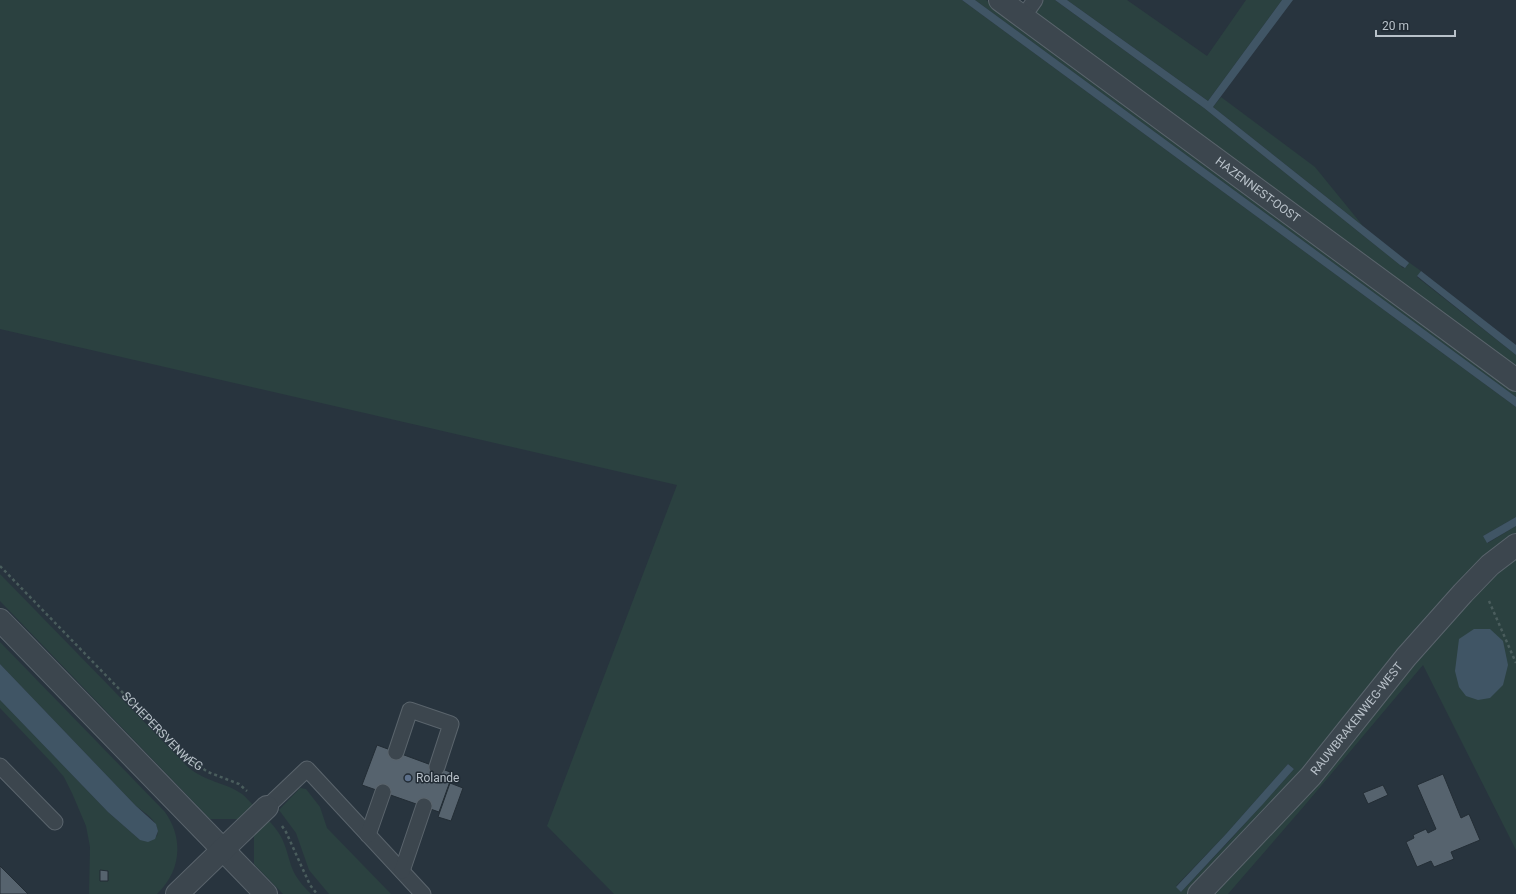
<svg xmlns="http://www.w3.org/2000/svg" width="1516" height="894" viewBox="0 0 1516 894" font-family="Roboto,sans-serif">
<rect width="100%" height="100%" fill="#28343e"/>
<g fill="#2b4140" fill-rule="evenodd">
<path d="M0,0H962L1516,407V517L1483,536L1488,543L1516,526V536L1190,894H614L547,826L677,485L0,329ZM1288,764L1294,769L1231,839L1181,892L1176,886L1226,834Z"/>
<path d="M975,0H986L1119,93L1516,390V397Z"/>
<path d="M1043,0H1055L1204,108L1400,265L1403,268L1407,266L1408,263L1407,261L1421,271L1417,277L1516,355V370L1035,16L1039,4Z"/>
<path d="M1067,0H1127L1207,56L1246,0H1282L1208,101Z"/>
<path d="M1221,97L1315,167L1363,226L1213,107Z"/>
<path d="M1516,553V850L1423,665L1305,805L1228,894H1209L1413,661Z"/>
<path d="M0,574L188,767C205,782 225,782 242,794C246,797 249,801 253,805L239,819H210L0,601Z"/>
<path d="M0,642L165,812C184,839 181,871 157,894H89L90,847L86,826L72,793L64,777L53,764L0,708V700L108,812L140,840L157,836C161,822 145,813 136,806L0,664Z"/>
<path d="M300,788L306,789L320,807L327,828L391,894H329L309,870L296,833L279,810Z"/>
<path d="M268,820C285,837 285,847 292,868C296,878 303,886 311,894H283L254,864V835Z"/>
</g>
<g fill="#405565">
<path d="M962,0H975L1516,397V407Z"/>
<path d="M1055,0H1067L1208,101L1282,0H1293L1213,107L1407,261L1409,263L1405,268L1400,265L1204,108Z"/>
<path d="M1421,271L1516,345V355L1417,276Z"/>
<path d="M1516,517V526L1487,543L1483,536Z"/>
<path d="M1474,629H1490L1503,641L1508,665L1503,685L1490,698L1478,700L1466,696L1459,687L1455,671L1459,639Z"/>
<path d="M0,664L136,806L156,824L158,831L155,839L148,842L140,840L108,812L0,700Z"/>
<path d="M1288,764L1294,769L1263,804L1181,892L1176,887L1226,834Z"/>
</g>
<g fill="#56636e" stroke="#232d35">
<path d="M377,745L453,773L439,812L362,785Z"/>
<path d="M1443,774L1461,818L1469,814L1480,840L1451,852L1454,859L1434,867L1431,861L1417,867L1406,842L1414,838L1413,835L1426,829L1428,833L1436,829L1417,785Z"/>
<path d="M450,783L463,788L451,821L438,817Z"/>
<path d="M1383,785L1388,795L1368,804L1363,793Z"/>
<path d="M0,866L28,894H0Z"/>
<path d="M100,870L108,871V881H100Z"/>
</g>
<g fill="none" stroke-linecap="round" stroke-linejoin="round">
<defs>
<g id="lane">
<path d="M1023,17L1035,0"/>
<path d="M396,752L410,710L451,724L437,767"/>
<path d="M0,766L55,822"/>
<path d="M267,807L307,769L423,894"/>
<path d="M368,835L383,792"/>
<path d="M402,871L424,806"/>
</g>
<g id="street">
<path id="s2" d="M1000,0L1516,380"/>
<path d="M0,620L266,894"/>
<path d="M177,894L267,807"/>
<path id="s3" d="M1199,894L1311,776L1406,657L1463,593L1490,565L1516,545"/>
</g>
</defs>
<use href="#lane" stroke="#5a646c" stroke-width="17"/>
<use href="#street" stroke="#5a646c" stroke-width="24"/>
<g stroke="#4a5d5d" stroke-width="2.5" stroke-dasharray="3 3" stroke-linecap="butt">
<path id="s1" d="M0,566L185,757L208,772L239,784L247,791"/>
<path d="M1489,601L1516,663"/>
<path d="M282,826L286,832L310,885L317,894"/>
</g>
<use href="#lane" stroke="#3c464e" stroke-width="15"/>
<use href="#street" stroke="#3c464e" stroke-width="22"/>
</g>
<circle fill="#5c6f8a" stroke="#212b34" stroke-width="1.5" cx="408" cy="778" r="4"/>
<g text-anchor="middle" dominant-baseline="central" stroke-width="3" stroke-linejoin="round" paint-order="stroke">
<g font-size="12" fill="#b8c1c9" stroke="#212b34">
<text stroke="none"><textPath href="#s2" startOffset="320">HAZENNEST-OOST</textPath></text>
<text stroke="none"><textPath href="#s3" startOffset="236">RAUWBRAKENWEG-WEST</textPath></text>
<text stroke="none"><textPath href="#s1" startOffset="232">SCHEPERSVENWEG</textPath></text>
</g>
<g font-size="12" fill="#b8c1c9" stroke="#212b34" text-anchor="start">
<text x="416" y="778">Rolande</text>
</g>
</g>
<path d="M1376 30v6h79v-6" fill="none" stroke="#b8c1c9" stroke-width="2"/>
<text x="1382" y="30" font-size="12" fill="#b8c1c9" stroke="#212b34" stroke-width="3" paint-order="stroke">20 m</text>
</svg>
